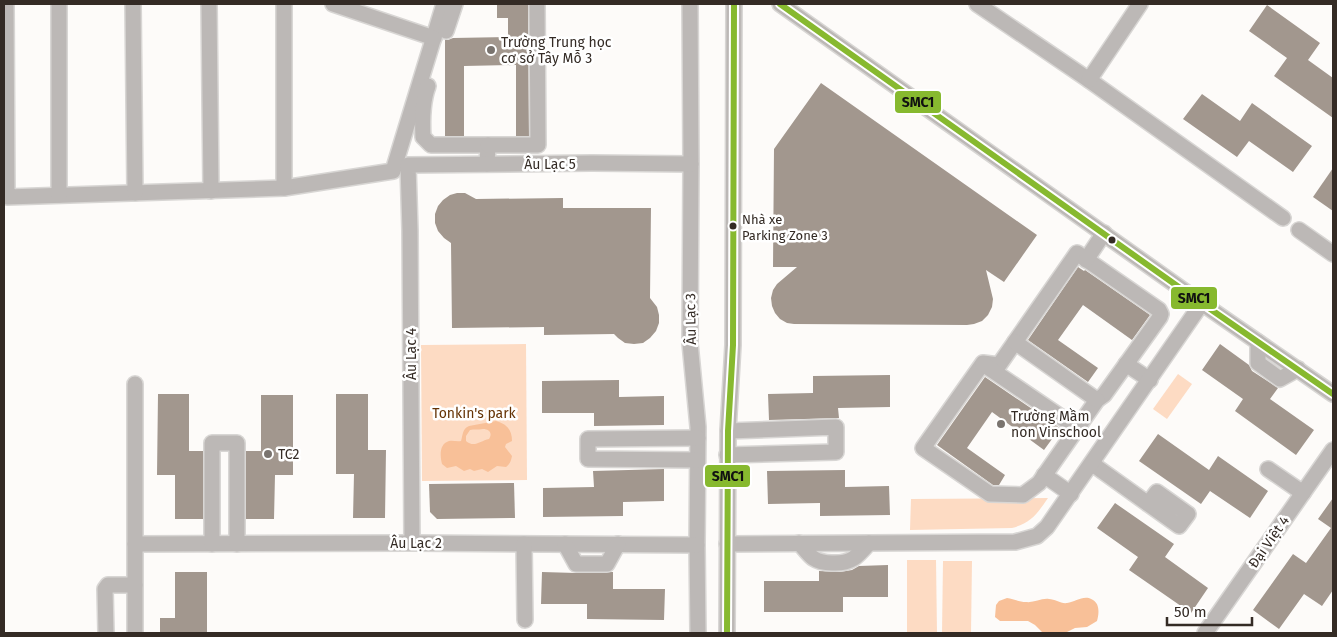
<svg xmlns="http://www.w3.org/2000/svg" width="1337" height="637" viewBox="0 0 1337 637" font-family="'Fira Sans',sans-serif">
<rect width="100%" height="100%" fill="#fdfbf9"/>
<g fill="#fddbc3">
<path d="M526,344L527,480L422,481L421,345Z"/>
<path d="M1178,374L1192,384L1167,419L1153,409Z"/>
<path d="M1048,498C1037,514 1031,523 1012,528L910,530L911,499Z"/>
<path d="M907,560H936L937,633H907Z"/>
<path d="M943,561H972L971,633H942Z"/>
</g>
<g fill="#f8c098" fill-rule="evenodd">
<path d="M496,421C507,424 512,430 512,441L506,444L505,447L512,456C511,461 510,464 506,467L497,466L488,472L482,469L474,471L470,469L464,471L456,466L447,468L442,464C440,456 439,444 449,441C453,440 457,442 461,441C463,435 462,429 469,426ZM483,429C489,429 493,433 489,439C480,441 474,448 466,441V436L470,430C474,429 478,430 483,429Z"/>
<path d="M1007,598C1014,599 1020,602 1026,602C1034,603 1041,598 1049,599C1055,599 1061,604 1067,603C1076,602 1084,594 1093,600C1100,604 1099,614 1097,621L1087,627L1075,628L1065,633H1043L1035,625L1028,621H1000L995,617L996,605L999,601Z"/>
</g>
<g fill="#a2978e">
<path d="M497,4H528L529,136H516V65L464,66V136H445V40H448L453,38L508,37V18H497Z"/>
<path d="M1267,5L1320,43L1308,60L1333,78V118L1274,76L1287,58L1249,31Z"/>
<path d="M821,83L1037,235L1004,282L986,270L993,299L992,307L988,315L982,321L974,324L967,325L794,324L787,323L780,319L775,313L772,306L771,298L773,290L777,284L797,267H773L774,149Z"/>
<path d="M1202,94L1240,121L1252,103L1312,146L1293,172L1249,141L1237,157L1183,119Z"/>
<path d="M1333,168V211L1313,197Z"/>
<path d="M457,193H465L476,199L563,198V208H651L650,298L657,307L659,315V323L656,331L650,338L643,343L634,344L625,343L618,338L614,334L544,335V327L452,328L451,243L444,238L438,231L435,223V214L438,206L443,200L450,195Z"/>
<path d="M1078,267L1084,271L1085,270L1150,315L1132,340L1083,305L1058,340L1098,368L1088,382L1028,340Z"/>
<path d="M1220,344L1249,365L1252,371L1278,388L1270,399L1314,430L1296,455L1235,411L1243,399L1202,370Z"/>
<path d="M890,375V407L838,408L839,418L769,420L768,394L813,393V376Z"/>
<path d="M985,377L1060,428L1044,450L992,412L967,448L1005,475L999,485H993L937,445Z"/>
<path d="M619,380V397L664,396V425L594,426V413H542V381Z"/>
<path d="M158,394H189V451H203V519H175V475H157Z"/>
<path d="M336,394H368V450H386L385,518H353L354,474H336Z"/>
<path d="M261,395H293V475H275L274,519H246V451H261Z"/>
<path d="M1158,434L1209,470L1218,456L1268,491L1250,518L1210,491L1201,504L1139,461Z"/>
<path d="M664,469V501L623,502V516L543,517V488L594,487L593,471Z"/>
<path d="M845,470V487L889,486L890,515L820,516V503L768,504L767,471Z"/>
<path d="M514,483L515,518L437,519L430,512L429,484Z"/>
<path d="M1333,498V590L1322,606L1304,594L1279,629L1253,610L1293,554L1306,563L1331,528L1318,519Z"/>
<path d="M1115,503L1174,544L1165,557L1208,588L1191,613L1129,570L1138,557L1097,528Z"/>
<path d="M888,565V597H843V612H764V581H819V571L840,572L852,570L859,566Z"/>
<path d="M175,572H207V633H160V618H175Z"/>
<path d="M542,572L576,573L613,572V589H665L664,620L587,619V604H541Z"/>
</g>
<g fill="none" stroke-linecap="round" stroke-linejoin="round">
<defs>
<g id="minor">
<path d="M6,4L7,197L284,188L393,171L444,4"/>
<path d="M59,4V195"/>
<path d="M133,4L135,193"/>
<path d="M209,4L211,191"/>
<path d="M284,4V188"/>
<path d="M333,4L434,38"/>
<path d="M690,4L691,164L690,343L698,427L697,545L698,633"/>
<path d="M780,4L1190,295L1333,394"/>
<path d="M977,4L1089,80L1283,218"/>
<path d="M446,31L455,4"/>
<path d="M1089,80L1140,4"/>
<path d="M428,86C422,102 422,120 423,137L431,145H488L487,164"/>
<path d="M488,145H538L537,4"/>
<path d="M1299,230L1333,254"/>
<path d="M1077,253L1159,310L1161,314L1160,317L1104,395L1097,400L1039,483L1023,495L990,494L923,448L983,363L999,365Z"/>
<path d="M1086,260L1104,233"/>
<path d="M1015,342L1097,400"/>
<path d="M1258,342V363L1280,379L1298,369"/>
<path d="M983,364L1077,428"/>
<path d="M1126,364L1150,380"/>
<path d="M727,455L836,452V427L728,431"/>
<path d="M697,460L588,459V439L698,438"/>
<path d="M1092,463L1098,468L1179,526L1188,514L1157,492L1148,504"/>
<path d="M1268,469L1303,493"/>
<path d="M1044,475L1071,494"/>
<path d="M412,543L410,231L408,165L592,163L691,164"/>
<path d="M799,543C804,548 808,554 813,558C819,562 826,563 832,563C851,564 857,557 869,543"/>
<path d="M135,544L412,543L697,545"/>
<path d="M212,544V443H237V544"/>
<path d="M524,544L525,620"/>
<path d="M565,544L576,564H607L618,544"/>
<path d="M727,544L1015,542L1037,536L1047,527L1202,303"/>
<path d="M106,633L105,589L108,585H135"/>
<path d="M135,633V384"/>
<path d="M727,633L728,431L733,345L734,4"/>
<path d="M1205,633L1333,450"/>
</g>
</defs>
<use href="#minor" stroke="#d8d6d4" stroke-width="18"/>
<use href="#minor" stroke="#bcb8b6" stroke-width="15"/>
<defs>
<g id="bus-1">
<path d="M780,4L1190,295L1333,394"/>
<path d="M727,633L728,431L733,345L734,4"/>
</g>
</defs>
<use href="#bus-1" stroke="#fff" stroke-width="10"/>
<use href="#bus-1" stroke="#87b92f" stroke-width="6"/>
</g>
<g fill="#7a746f" stroke="#fff" stroke-width="2">
<circle cx="491" cy="50" r="5"/>
<circle cx="1001" cy="424" r="5"/>
<circle cx="268" cy="454" r="5"/>
</g>
<g fill="#342b25" stroke="#fff" stroke-width="2">
<circle cx="733" cy="226" r="4.5"/>
<circle cx="1112" cy="240" r="4.5"/>
</g>
<g text-anchor="middle" dominant-baseline="central" stroke-width="5" stroke-linejoin="round" paint-order="stroke">
<g font-size="13" fill="#342b25" stroke="#fff" text-anchor="start">
<text x="742" y="219">Nhà xe<tspan x="742" dy="16">Parking Zone 3</tspan></text>
</g>
<g font-size="14" fill="#342b25" stroke="#fff" text-anchor="start">
<text x="501" y="42">Trường Trung học<tspan x="501" dy="16">cơ sở Tây Mỗ 3</tspan></text>
<text x="1011" y="416">Trường Mầm<tspan x="1011" dy="16">non Vinschool</tspan></text>
<text x="278" y="454">TC2</text>
</g>
<g font-size="14" fill="#342b25" stroke="#fff">
<text x="550" y="164">Âu Lạc 5</text>
<text transform="translate(691 319) rotate(-91)">Âu Lạc 3</text>
<text transform="translate(411 354) rotate(-90)">Âu Lạc 4</text>
<text transform="translate(1269 542) rotate(-55)">Đại Việt 4</text>
<text x="416" y="543">Âu Lạc 2</text>
</g>
<g font-size="14" fill="#653305" stroke="#fff">
<text x="474" y="413">Tonkin's park</text>
</g>
</g>
<g stroke="#fff" stroke-width="2">
<rect x="894" y="90" width="48" height="24" rx="5" fill="#87b92f"/>
<rect x="1170" y="286" width="48" height="24" rx="5" fill="#87b92f"/>
<rect x="704" y="464" width="47" height="24" rx="5" fill="#87b92f"/>
</g>
<g font-size="14" text-anchor="middle" font-weight="bold" fill="#111">
<text x="918" y="107">SMC1</text>
<text x="1194" y="303">SMC1</text>
<text x="728" y="481">SMC1</text>
</g>
<rect width="1337" height="637" fill="none" stroke="#342b25" stroke-width="10"/>
<path d="M1167 617v8h85v-8" fill="none" stroke="#342b25" stroke-width="2.5"/>
<text x="1174" y="617" font-size="15" fill="#342b25" stroke="#ffffff" stroke-width="4" paint-order="stroke">50 m</text>
</svg>
